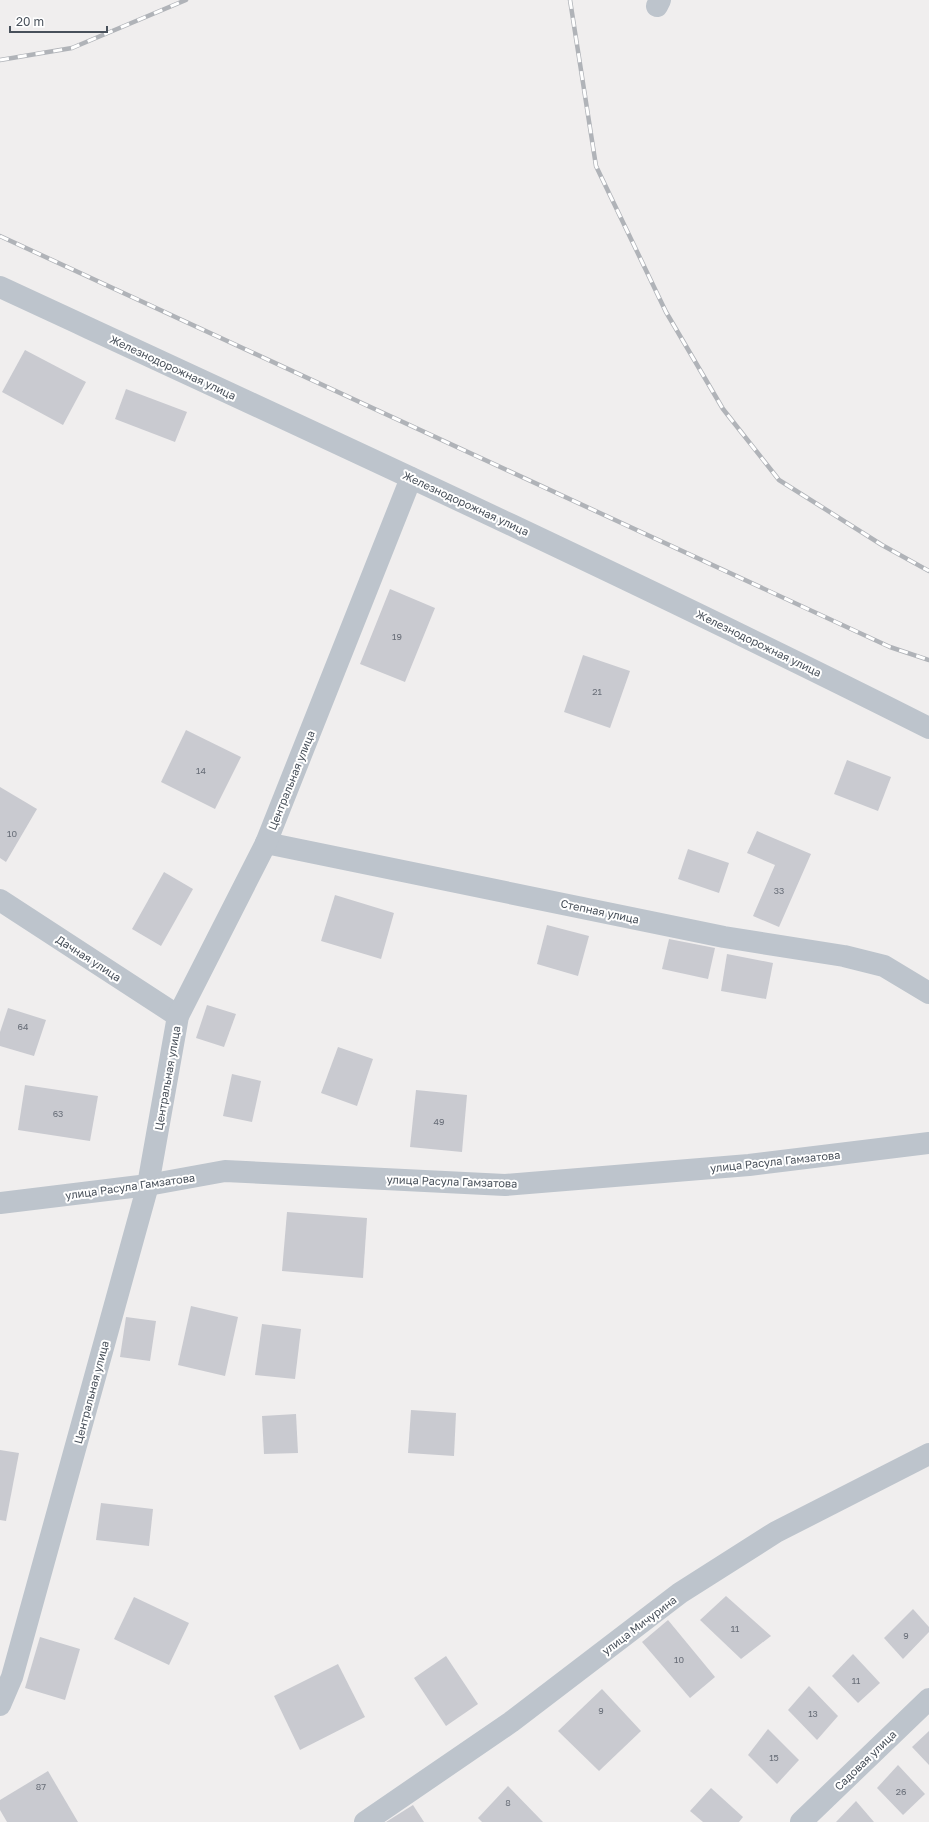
<svg xmlns="http://www.w3.org/2000/svg" width="929" height="1822" viewBox="0 0 929 1822" font-family="'Golos Text',sans-serif">
<rect width="100%" height="100%" fill="#f0eeee"/>
<g fill="#c9cad0">
<path d="M25,350L86,382L63,425L2,392Z"/>
<path d="M126,389L187,412L175,442L115,419Z"/>
<path d="M390,589L435,608L405,682L360,664Z"/>
<path d="M583,655L630,671L610,728L564,712Z"/>
<path d="M186,730L241,757L215,809L161,782Z"/>
<path d="M847,760L891,777L878,811L834,794Z"/>
<path d="M0,787L37,809L6,862L0,858Z"/>
<path d="M757,831L811,854L779,927L753,916L775,865L747,853Z"/>
<path d="M688,849L729,863L719,893L678,879Z"/>
<path d="M164,872L193,889L161,946L132,929Z"/>
<path d="M335,895L394,913L381,959L321,941Z"/>
<path d="M547,925L589,936L578,976L537,964Z"/>
<path d="M669,939L715,948L708,979L662,969Z"/>
<path d="M727,954L773,963L766,999L721,991Z"/>
<path d="M207,1005L236,1014L224,1047L196,1038Z"/>
<path d="M8,1008L46,1020L34,1056L0,1046V1032Z"/>
<path d="M338,1047L373,1059L357,1106L321,1093Z"/>
<path d="M232,1074L261,1081L252,1122L223,1116Z"/>
<path d="M25,1085L98,1096L90,1141L18,1130Z"/>
<path d="M416,1090L467,1095L462,1152L410,1147Z"/>
<path d="M287,1212L367,1218L363,1278L282,1271Z"/>
<path d="M191,1306L238,1317L225,1376L178,1365Z"/>
<path d="M126,1317L156,1321L150,1361L120,1357Z"/>
<path d="M262,1324L301,1329L295,1379L255,1375Z"/>
<path d="M411,1410L456,1413L454,1456L408,1453Z"/>
<path d="M296,1414L298,1453L264,1454L262,1416Z"/>
<path d="M0,1450L19,1453L6,1521L0,1520Z"/>
<path d="M101,1503L153,1509L149,1546L96,1540Z"/>
<path d="M726,1596L771,1636L741,1659L700,1620Z"/>
<path d="M134,1597L189,1623L169,1665L114,1639Z"/>
<path d="M913,1609L929,1627V1632L903,1659L884,1638Z"/>
<path d="M668,1620L715,1677L690,1698L642,1642Z"/>
<path d="M40,1637L80,1649L65,1700L25,1688Z"/>
<path d="M853,1654L880,1683L858,1703L832,1676Z"/>
<path d="M446,1656L478,1704L446,1726L414,1678Z"/>
<path d="M338,1664L365,1717L300,1750L274,1696Z"/>
<path d="M809,1686L838,1716L817,1740L788,1710Z"/>
<path d="M602,1689L641,1731L599,1771L558,1731Z"/>
<path d="M768,1729L799,1760L777,1784L748,1755Z"/>
<path d="M929,1731V1765L912,1747Z"/>
<path d="M898,1765L925,1794L903,1815L877,1788Z"/>
<path d="M48,1771L78,1822H7L0,1810V1800Z"/>
<path d="M508,1786L543,1822H482L478,1818Z"/>
<path d="M711,1788L743,1817L739,1822H703L690,1811Z"/>
<path d="M856,1801L874,1822H836Z"/>
<path d="M413,1805L424,1822H386Z"/>
</g>
<g fill="none" stroke-linecap="round" stroke-linejoin="round">
<g stroke="#bdc4cc" stroke-width="22">
<path d="M657,6L660,0"/>
<path d="M0,287C311,431 623,574 929,728"/>
<path d="M266,843L724,937L844,956L884,966L929,993"/>
<path d="M0,900L178,1016"/>
<path d="M0,1203L148,1185L225,1171L505,1185L749,1165L929,1143"/>
<path d="M0,1705L12,1677L148,1185L178,1016L266,843L411,478"/>
<path d="M365,1822L511,1722L680,1593L776,1532L929,1454"/>
<path d="M801,1822L929,1699"/>
</g>
<defs>
<g id="rail">
<path d="M570,0L596,166L666,312L723,409L779,480L882,545L929,571"/>
<path d="M0,60L72,48L186,0"/>
<path d="M0,236L890,647L929,660"/>
</g>
</defs>
<use href="#rail" stroke="#b0b3b8" stroke-width="4.5"/>
<use href="#rail" stroke="#fff" stroke-width="3" stroke-dasharray="9" stroke-linecap="butt"/>
</g>
<g text-anchor="middle" dominant-baseline="central" stroke-width="4" stroke-linejoin="round" paint-order="stroke">
<g font-size="9" fill="#686e78">
<text x="397" y="636">19</text>
<text x="597" y="691">21</text>
<text x="201" y="770">14</text>
<text x="12" y="833">10</text>
<text x="779" y="890">33</text>
<text x="23" y="1026">64</text>
<text x="58" y="1113">63</text>
<text x="439" y="1121">49</text>
<text x="735" y="1628">11</text>
<text x="906" y="1635">9</text>
<text x="679" y="1659">10</text>
<text x="856" y="1680">11</text>
<text x="601" y="1710">9</text>
<text x="813" y="1713">13</text>
<text x="774" y="1757">15</text>
<text x="41" y="1786">87</text>
<text x="901" y="1791">26</text>
<text x="508" y="1802">8</text>
</g>
<g font-size="11" fill="#48505a" stroke="#fff">
<text transform="translate(173 367) rotate(25)">Железнодорожная улица</text>
<text transform="translate(466 503) rotate(25)">Железнодорожная улица</text>
<text transform="translate(759 643) rotate(26)">Железнодорожная улица</text>
<text transform="translate(291 780) rotate(-68)">Центральная улица</text>
<text transform="translate(600 911) rotate(12)">Степная улица</text>
<text transform="translate(89 958) rotate(33)">Дачная улица</text>
<text transform="translate(167 1078) rotate(-80)">Центральная улица</text>
<text transform="translate(775 1161) rotate(-6)">улица Расула Гамзатова</text>
<text transform="translate(452 1181) rotate(2)">улица Расула Гамзатова</text>
<text transform="translate(130 1186) rotate(-8)">улица Расула Гамзатова</text>
<text transform="translate(91 1392) rotate(-75)">Центральная улица</text>
<text transform="translate(639 1625) rotate(-37)">улица Мичурина</text>
<text transform="translate(865 1760) rotate(-44)">Садовая улица</text>
</g>
</g>
<path d="M10 26v6h97v-6" fill="none" stroke="#48505a" stroke-width="2"/>
<text x="16" y="26" font-size="12" fill="#48505a" stroke="#ffffff" stroke-width="3" paint-order="stroke">20 m</text>
</svg>
